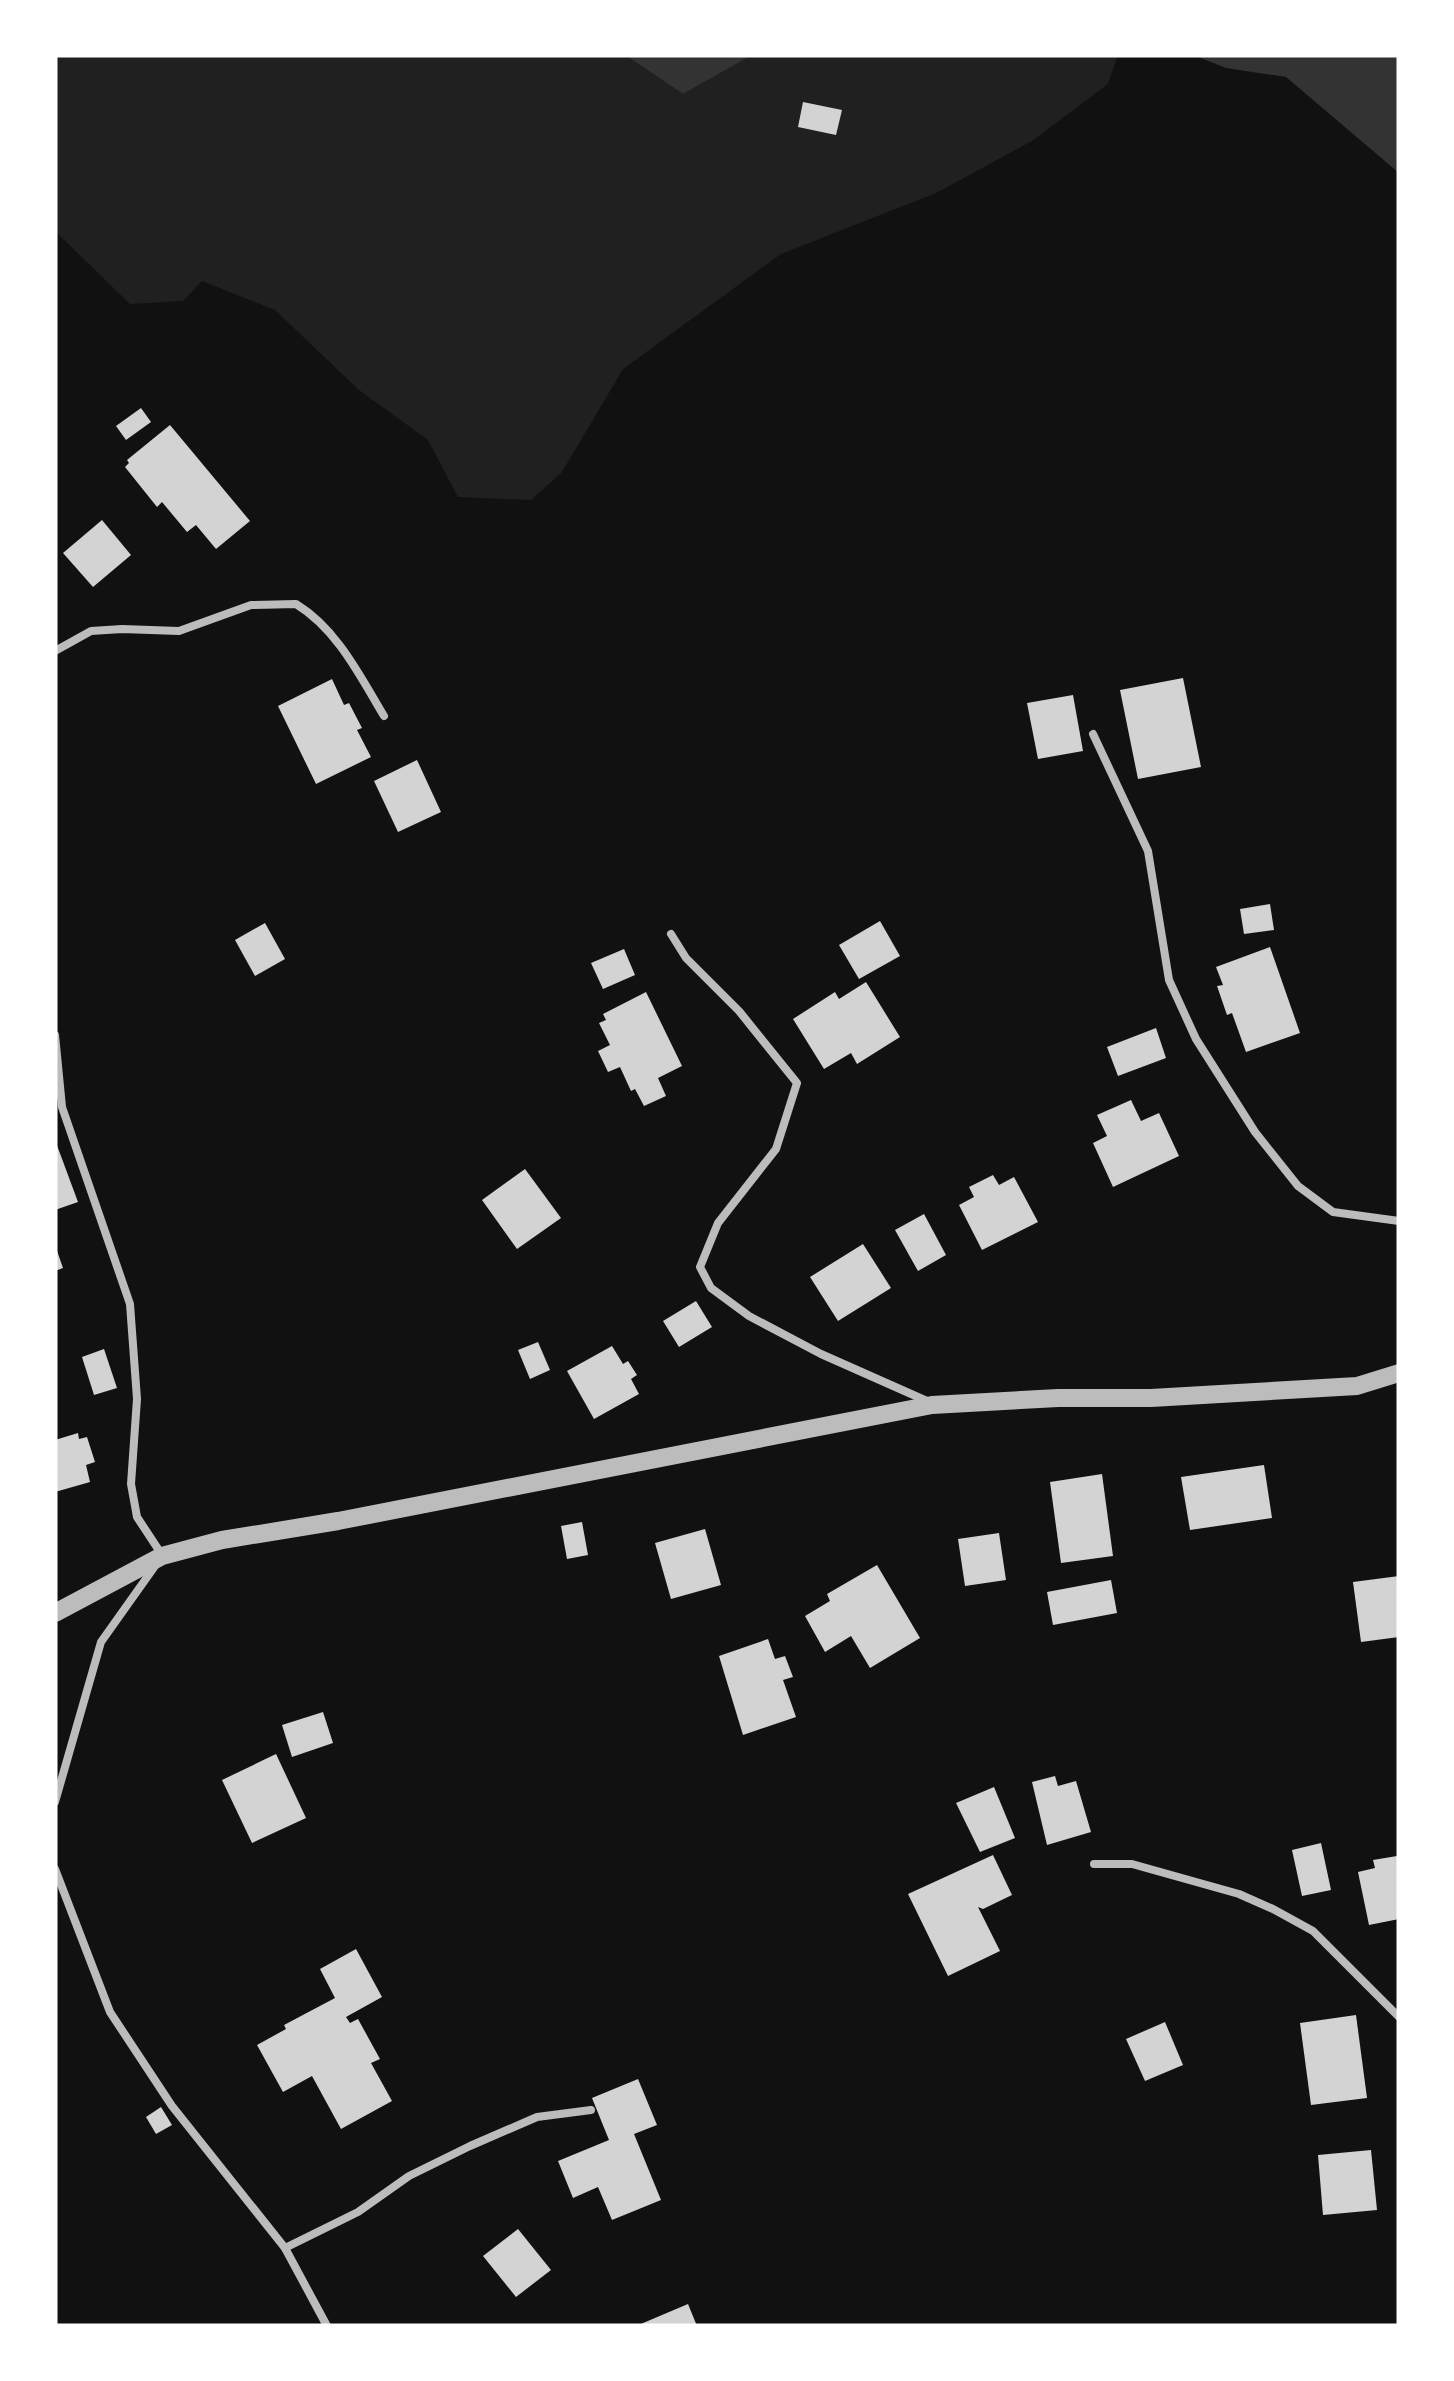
<svg xmlns="http://www.w3.org/2000/svg" width="1454" height="2381" viewBox="0 0 1454 2381" font-family="'PT Sans',sans-serif">
<rect width="100%" height="100%" fill="#111"/>
<path fill="#202020" d="M55,55H625L683,94L750,55H1118L1108,84L1032,141L936,193L781,254L623,369L562,472L531,500L458,497L428,440L359,390L275,310L202,281L183,301L130,304L55,231Z"/>
<g fill="#333">
<path d="M625,55H750V56L683,94Z"/>
<path d="M1193,55H1399V173L1286,77L1226,68Z"/>
</g>
<g fill="#d3d3d3">
<path d="M803,102L842,110L836,135L798,127Z"/>
<path d="M141,408L151,422L126,440L116,426Z"/>
<path d="M170,425L250,521L216,549L196,525L187,532L162,502L157,507L125,467L129,463L127,460Z"/>
<path d="M102,520L131,555L93,587L63,553Z"/>
<path d="M1183,678L1201,767L1138,779L1120,690Z"/>
<path d="M332,679L344,705L349,703L362,728L357,730L371,757L316,784L278,706Z"/>
<path d="M1073,695L1083,751L1038,759L1027,703Z"/>
<path d="M417,760L441,812L398,832L374,781Z"/>
<path d="M1270,904L1274,930L1244,934L1240,909Z"/>
<path d="M880,921L900,956L859,979L839,945Z"/>
<path d="M265,923L285,959L255,976L235,940Z"/>
<path d="M1270,947L1300,1033L1246,1052L1232,1013L1227,1015L1217,986L1223,985L1216,967Z"/>
<path d="M624,949L635,975L603,989L591,963Z"/>
<path d="M866,982L900,1037L857,1064L851,1053L824,1069L793,1019L835,992L839,999Z"/>
<path d="M646,992L682,1066L658,1078L666,1096L644,1106L635,1089L631,1091L620,1067L608,1072L598,1051L610,1045L599,1023L606,1020L603,1014Z"/>
<path d="M1156,1028L1166,1058L1118,1076L1107,1047Z"/>
<path d="M1131,1100L1141,1121L1159,1113L1179,1156L1113,1187L1093,1143L1107,1136L1097,1115Z"/>
<path d="M55,1140L78,1202L55,1210Z"/>
<path d="M525,1169L561,1218L517,1249L482,1200Z"/>
<path d="M993,1175L999,1185L1014,1177L1038,1222L982,1250L959,1205L974,1197L969,1187Z"/>
<path d="M924,1214L946,1255L918,1271L895,1230Z"/>
<path d="M863,1244L891,1288L838,1321L810,1277Z"/>
<path d="M55,1245L63,1268L55,1271Z"/>
<path d="M696,1301L712,1327L679,1347L663,1321Z"/>
<path d="M538,1342L550,1370L530,1379L518,1350Z"/>
<path d="M612,1346L623,1364L628,1361L637,1375L631,1379L639,1394L594,1419L567,1371Z"/>
<path d="M104,1349L117,1388L94,1395L82,1357Z"/>
<path d="M78,1433L79,1439L87,1437L95,1462L86,1465L90,1482L55,1492V1440Z"/>
<path d="M1264,1465L1272,1518L1190,1530L1181,1477Z"/>
<path d="M1102,1474L1113,1556L1061,1563L1050,1482Z"/>
<path d="M582,1522L588,1555L567,1559L561,1526Z"/>
<path d="M705,1529L721,1585L671,1599L655,1543Z"/>
<path d="M999,1533L1006,1580L965,1586L958,1539Z"/>
<path d="M877,1565L920,1638L870,1668L851,1636L825,1652L805,1616L830,1601L827,1594Z"/>
<path d="M1399,1576V1637L1361,1642L1353,1582Z"/>
<path d="M1111,1580L1117,1613L1053,1625L1047,1592Z"/>
<path d="M768,1639L775,1659L785,1656L793,1677L783,1680L796,1717L743,1735L719,1656Z"/>
<path d="M323,1712L333,1743L292,1757L282,1725Z"/>
<path d="M276,1754L306,1818L252,1843L222,1780Z"/>
<path d="M1055,1776L1058,1786L1076,1781L1091,1832L1047,1845L1032,1782Z"/>
<path d="M994,1787L1015,1838L980,1852L956,1803Z"/>
<path d="M1321,1843L1331,1890L1302,1896L1292,1850Z"/>
<path d="M993,1855L1012,1895L983,1909L978,1907L1000,1951L948,1976L908,1894Z"/>
<path d="M1397,1856L1399,1919L1369,1925L1358,1872L1375,1868L1373,1860Z"/>
<path d="M356,1949L382,1997L346,2017L350,2023L358,2019L380,2059L371,2063L392,2101L341,2129L312,2076L283,2092L257,2045L286,2029L284,2025L335,1998L320,1969Z"/>
<path d="M1356,2015L1367,2098L1311,2105L1300,2023Z"/>
<path d="M1165,2022L1183,2065L1145,2081L1126,2039Z"/>
<path d="M638,2079L657,2125L634,2134L661,2200L612,2220L598,2187L573,2198L558,2161L609,2140L592,2098Z"/>
<path d="M161,2107L172,2125L156,2134L146,2117Z"/>
<path d="M1371,2150L1377,2210L1323,2215L1318,2155Z"/>
<path d="M518,2229L551,2270L516,2297L483,2256Z"/>
<path d="M688,2304L697,2326H636Z"/>
</g>
<g fill="none" stroke-linecap="round" stroke-linejoin="round">
<g stroke="#bcbcbc" stroke-width="8">
<path d="M55,651L91,631L122,629L179,631L251,605L296,604C337,629 360,676 384,716"/>
<path d="M1093,734L1148,851L1169,980L1196,1039L1255,1132L1298,1186L1333,1212L1399,1221"/>
<path d="M671,934L686,958L739,1011L797,1083L776,1149L718,1223L700,1267L711,1288L749,1316L821,1354L927,1401"/>
<path d="M55,1035L62,1107L130,1304L137,1399L131,1484L137,1517L162,1555"/>
<path d="M55,1802L101,1642L155,1566"/>
<path d="M1094,1864H1132L1239,1894L1273,1909L1313,1931L1399,2017"/>
<path d="M55,1869L110,2012L172,2106L285,2248L327,2326"/>
<path d="M285,2248L358,2212L409,2176L470,2146L537,2117L591,2110"/>
</g>
<path stroke="#bcbcbc" stroke-width="18" d="M55,1613L162,1556L222,1540L338,1521L932,1405L1058,1398H1151L1357,1386L1399,1373"/>
</g>
<rect width="1454" height="2381" fill="none" stroke="#ffffff" stroke-width="115"/>
</svg>
